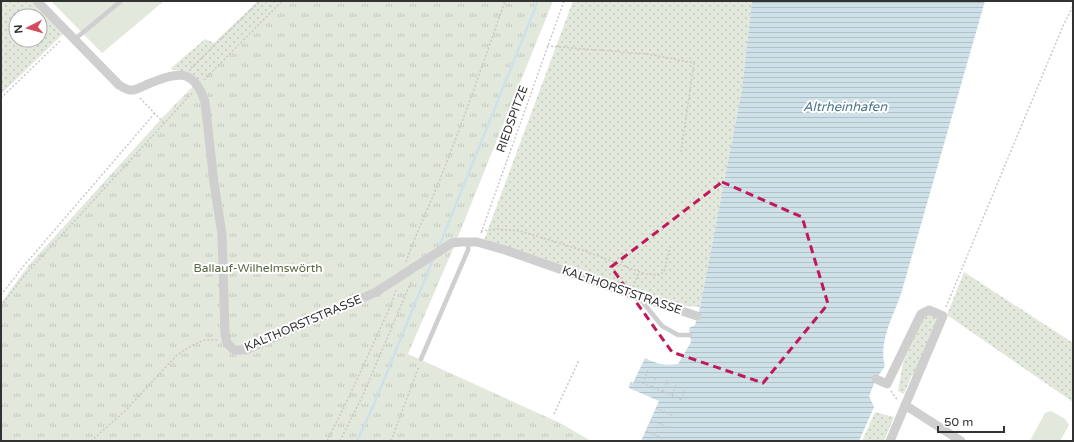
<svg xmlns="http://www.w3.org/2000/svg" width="1074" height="442" viewBox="0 0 1074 442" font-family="'Varela Round',sans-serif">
<defs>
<pattern id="grass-dots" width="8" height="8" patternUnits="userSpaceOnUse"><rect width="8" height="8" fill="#e2e8dc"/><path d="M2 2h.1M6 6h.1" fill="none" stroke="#c2c7bd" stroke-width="1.8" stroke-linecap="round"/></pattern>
<pattern id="park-tufts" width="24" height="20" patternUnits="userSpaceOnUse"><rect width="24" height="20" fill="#e2e8dc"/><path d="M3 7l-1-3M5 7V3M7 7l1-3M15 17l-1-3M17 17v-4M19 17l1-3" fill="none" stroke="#c2c7bd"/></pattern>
<pattern id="water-rules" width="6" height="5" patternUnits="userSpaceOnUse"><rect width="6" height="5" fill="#cee0e8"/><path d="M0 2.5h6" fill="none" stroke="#b1c1c7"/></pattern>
</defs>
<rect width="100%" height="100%" fill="#fff"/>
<g fill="url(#grass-dots)" fill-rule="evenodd">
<path d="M1,1H33L64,33L1,94ZM16,16H40V40H16Z"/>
<path d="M258,1H301L206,95L184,72L170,69L205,39L214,43Z"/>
<path d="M573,1H752L742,89L700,307L671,305L484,240Z"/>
<path d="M964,272L1073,343V402L947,315Z"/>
<path d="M931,313L940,317L914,375H912L904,394L898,391L903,363L923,318Z"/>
<path d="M875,412L894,417L884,441H862Z"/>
</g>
<path fill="url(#park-tufts)" d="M276,1H553L453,249L408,354L560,423L591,441H1V303L29,265L162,118Z"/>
<g fill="#e2e8dc">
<path d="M51,1H164L102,53Z"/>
<path d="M1051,411L1065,419L1069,425L1060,441H1030L1045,413Z"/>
</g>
<path fill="url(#water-rules)" d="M752,1H985L901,294C893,317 878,342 885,366L876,379L869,396L874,407L859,441H641L659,401L629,388L630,382L633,383L645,358C657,364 664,366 678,364L691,342L689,328L695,325L700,307L742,89Z"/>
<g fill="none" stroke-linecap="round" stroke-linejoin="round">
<g stroke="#cee0e8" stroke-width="2.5">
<path d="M438,249L538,1"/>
<path d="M357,441L375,402L433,259"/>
</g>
<g stroke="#c9c9c9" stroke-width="1.5" stroke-dasharray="2 2" stroke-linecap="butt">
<path d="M547,46L648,54L694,63L681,152"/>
<path d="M191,68L260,1"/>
<path d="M204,80L282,1"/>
<path d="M1,98L61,40"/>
<path d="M140,98L164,123"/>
<path d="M481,231L496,229L520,231L585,251L645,274L659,275L664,272L670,247"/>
<path d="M481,233L564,1"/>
<path d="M406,262C417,231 431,202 443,172C465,116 485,58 505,1"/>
<path d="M633,287L639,272"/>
<path d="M1,295L22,268L155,113"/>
<path d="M1,306L24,276L192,93"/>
<path d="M946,307L1063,26L1073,6"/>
<path d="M635,380L683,400"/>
<path d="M643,383L648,370"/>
<path d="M652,387L656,378"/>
<path d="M891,391L898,401"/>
<path d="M663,392L668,380"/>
<path d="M672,395L676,385"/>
<path d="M681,399L685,389"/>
<path d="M656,408L674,416"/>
<path d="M554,414L579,360"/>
<path d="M651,420L669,428"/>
<path d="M646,431L664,439"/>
<path d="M91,441L125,411L177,355L193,345L205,340H218"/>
<path d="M327,441L348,399L391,305L396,290"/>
<path d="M340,441L362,397L412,280"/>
<path d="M391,441L419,366"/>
<path d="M1073,441V440"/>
</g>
<g stroke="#cfcfcf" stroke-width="4.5">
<path d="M75,39L121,1"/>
<path d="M641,300L662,326L678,335H690"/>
<path d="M421,359L468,250L469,241"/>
</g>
<g stroke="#cfcfcf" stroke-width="9">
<path d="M37,1L119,85C123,87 128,91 133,90C138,89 144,86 148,84C176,73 193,66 205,102L214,183L222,234L225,333L227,343L234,350H246L376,292L452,243L461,242H477L505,250L639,297L697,316"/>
<path d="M876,379L887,384L921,314L929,310L943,316L890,441"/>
<path d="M905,405L961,441"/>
</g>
</g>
<path fill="none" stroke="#c2185b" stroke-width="3" stroke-dasharray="8 5" stroke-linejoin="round" d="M722,182L802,217L828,304L763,383L672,352L611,267Z"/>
<g text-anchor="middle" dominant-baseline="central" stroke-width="4" stroke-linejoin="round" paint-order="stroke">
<g font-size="12" fill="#323232" stroke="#fff">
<text transform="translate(512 119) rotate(-70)">RIEDSPITZE</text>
<text transform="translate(622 290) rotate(19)">KALTHORSTSTRASSE</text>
<text transform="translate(303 323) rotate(-23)">KALTHORSTSTRASSE</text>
</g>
<g font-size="12" fill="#586944" stroke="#fff">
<text x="258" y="268">Ballauf-Wilhelmswörth</text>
</g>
<g font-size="13" font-style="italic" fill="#48768b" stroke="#fff">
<text x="845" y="107">Altrheinhafen</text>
</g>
</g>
<rect width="1074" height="442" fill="none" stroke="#323232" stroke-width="4"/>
<g transform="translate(28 28) rotate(264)"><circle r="19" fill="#ffffff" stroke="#adadad"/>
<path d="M0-3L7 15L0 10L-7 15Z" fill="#d24b5e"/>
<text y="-6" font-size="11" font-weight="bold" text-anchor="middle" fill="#323232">N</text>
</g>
<path d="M938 426v6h66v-6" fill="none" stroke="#323232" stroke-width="2"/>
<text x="944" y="426" font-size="12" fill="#323232" stroke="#ffffff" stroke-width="3" paint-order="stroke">50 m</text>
</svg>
